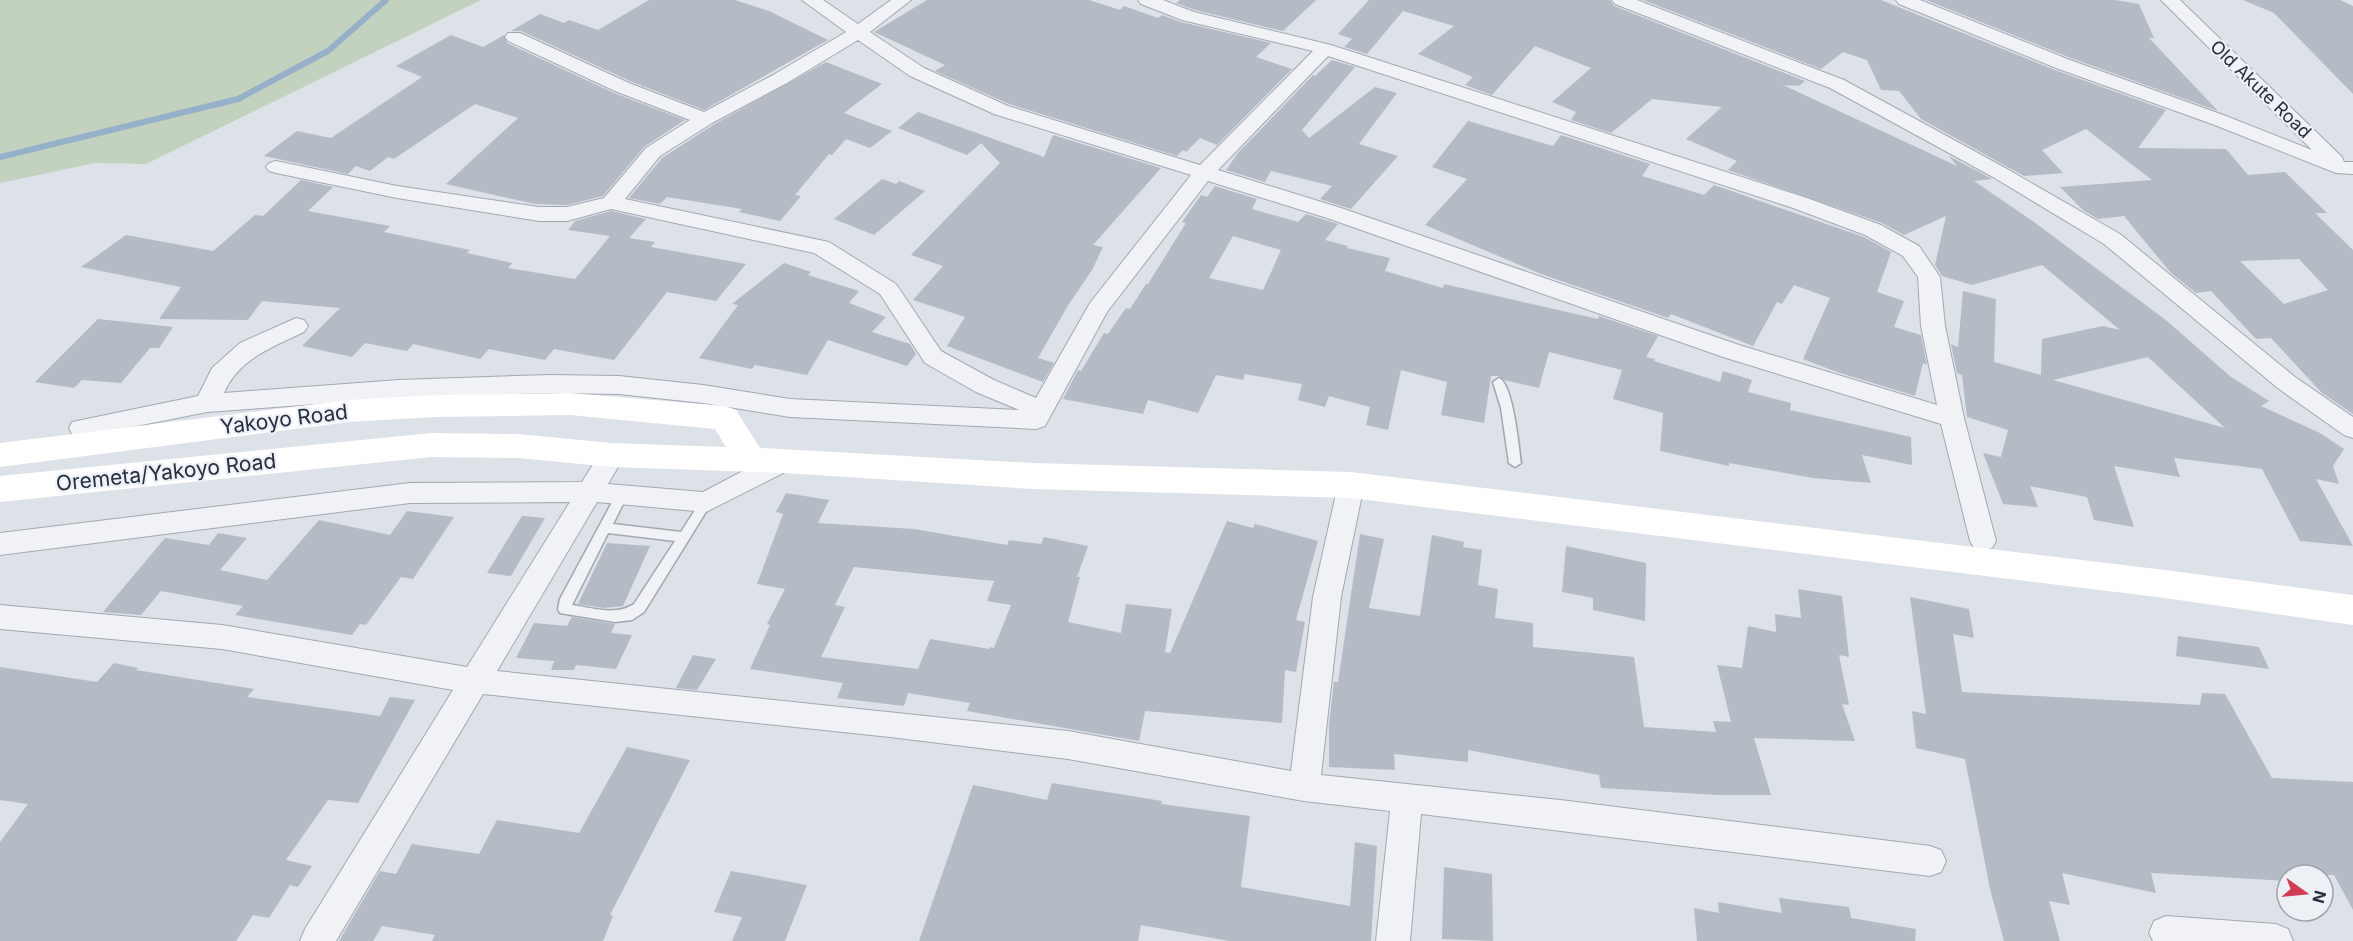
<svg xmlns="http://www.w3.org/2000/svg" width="2353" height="941" viewBox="0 0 2353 941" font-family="Inter,sans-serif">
<rect width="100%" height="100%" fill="#dde1e8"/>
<path fill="#c3d2be" d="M0,0H481L146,164L95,163L0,183Z"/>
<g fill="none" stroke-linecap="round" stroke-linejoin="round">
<path stroke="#96b0ca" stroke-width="6" d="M0,157L238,99L328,51L386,0"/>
</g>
<g fill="#b4bbc5" fill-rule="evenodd">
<path d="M649,0H735L769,11L828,40L704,110L630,81L521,31H511L540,14L564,23L569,20L598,30Z"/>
<path d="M927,0H1089L1120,10L1124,6L1158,18L1162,15L1181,22L1271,43L1256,57L1292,69L1217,145L1200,138L1186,152L1183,150L1177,156L1009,104L935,71L945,65L874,32Z"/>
<path d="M1180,0H1316L1283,31L1195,10L1176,3Z"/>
<path d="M1369,0H1610L1614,6L1805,81L1799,86L1783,85L1957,166L1949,156L1992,179L1974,181L2034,222L2167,321L2231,377L2269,401L2261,406L2320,433L2344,449L2333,466L2339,484L2316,479L2353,546L2300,541L2262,469L2174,458L2180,477L2114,466L2134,527L2094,520L2087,497L2030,486L2038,507L2003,504L1983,453L2001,457L2008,430L1967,417L1962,375L1957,373L1951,344L1958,347L1963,291L1996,299L1994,362L2041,375L2042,339L2103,326L2120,330L2042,265L1972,285L1942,276L1935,265L1946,216L1904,235L1882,223L1728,170L1737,161L1686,139L1722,107L1652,99L1611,133L1571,120L1576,112L1552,102L1591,68L1535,46L1492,95L1465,85L1473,77L1418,54L1454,26L1403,11L1367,54L1344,47L1352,39L1338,34ZM2148,357L2225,428L2053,380Z"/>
<path d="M1643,0H1881L2055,70L2166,110L2138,148L2226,149L2248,175L2285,172L2327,213H2315L2353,250V414L2322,393L2271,338L2256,339L2211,291L2196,293L2171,273L2124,216L2098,219L2083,210L2060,187L2152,180L2086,129L2042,150L2063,173L2024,176L1921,119L1899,91L1881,90L1867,60L1843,52L1821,69ZM2299,259L2328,290L2284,304L2240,261Z"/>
<path d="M1926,0H2115L2139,4L2154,38H2149L2218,111L2071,58Z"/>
<path d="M2243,0H2340L2353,6V94L2274,13Z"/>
<path d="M451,35L483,47L504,35L507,43L614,93L685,120L644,147L603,196L567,205L535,204L446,184L518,118L475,104L394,159L388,157L370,171L356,166L348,174L264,156L297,131L331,138L422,77L396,66Z"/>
<path d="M1332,60L1355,67L1302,130L1309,138L1375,87L1397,93L1359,144L1398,156L1351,209L1320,199L1332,186L1271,171L1265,182L1226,170L1238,153L1313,75L1315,76Z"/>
<path d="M826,62L882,84L844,113L892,131L870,148L846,139L832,155L829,154L795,195L801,196L780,221L739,212L742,209L667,197L660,204L629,198L662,158L713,125Z"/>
<path d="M918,112L1044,157L1053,135L1161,168L1093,245L1103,247L1092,270L1067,307L1038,358L1054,363L1043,382L947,346L965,317L913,300L943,266L911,255L1000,163L981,143L967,155L898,128Z"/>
<path d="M1468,121L1553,146L1561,135L1650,164L1642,176L1704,195L1714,185L1864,237L1891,252L1877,292L1904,301L1894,327L1921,335L1927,365L1923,363L1915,396L1837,372L1803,359L1830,298L1794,285L1782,304L1777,302L1753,346L1671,314L1668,318L1541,274L1425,225L1467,179L1432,167Z"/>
<path d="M882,179L896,184L899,181L925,191L874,235L834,219Z"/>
<path d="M301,180L333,187L308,211L390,226L384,232L470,250L467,253L512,263L508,268L575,279L610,236L568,230L575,221L611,211L646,219L629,238L655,242L651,247L746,264L716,301L667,292L614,360L554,349L545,360L489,349L480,359L413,344L407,351L365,343L352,357L302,346L340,308L262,301L248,320L159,319L181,287L81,267L126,235L213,251L255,215L263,216Z"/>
<path d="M1215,186L1257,199L1252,209L1298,222L1306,214L1338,224L1325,240L1348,246L1347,248L1390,258L1385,271L1443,288L1444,284L1598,319L1599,316L1658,336L1646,357L1655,359L1654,361L1720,382L1723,371L1752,380L1748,392L1791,403L1790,410L1911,437L1912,465L1862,455L1871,483L1813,478L1729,463V466L1660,451L1663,413L1613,399L1622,370L1549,352L1539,388L1504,380L1499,376H1491L1484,423L1441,415L1447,382L1401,370L1388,430L1366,425L1370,407L1329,396L1325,407L1298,400L1302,384L1245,374L1243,380L1216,375L1198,413L1148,400L1143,414L1063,399L1078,370L1081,371L1104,333L1108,334L1126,308L1130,309L1146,284H1148L1186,223L1182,222L1201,195L1207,197ZM1233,236L1281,250L1263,290L1209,278Z"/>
<path d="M784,263L811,272L808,275L859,291L849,303L886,317L872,332L910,344L916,354L907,366L828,340L807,375L755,365L752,369L699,358L738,305L732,304Z"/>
<path d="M98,319L173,327L159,348H150L121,383L82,380L74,388L35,382Z"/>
<path d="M786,493L829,500L818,523L914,529L1007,545L1009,540L1041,544L1044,537L1088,546L1077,577H1080L1068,622L1121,633L1126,604L1172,609L1165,652L1170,653L1227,521L1253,528L1255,524L1318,541L1296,620L1305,622L1296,672L1285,670L1282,723L1145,711L1139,741L967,711L970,703L908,693L904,706L837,698L843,683L750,669L770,625L767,624L785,589L757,584L783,514L776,512ZM854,567L994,581L987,601L1011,605L994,648L990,647L989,649L930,639L918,669L821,657L845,607L835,605Z"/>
<path d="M407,511L454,517L413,579L401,577L366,625L360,624L352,635L235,615L243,606L161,591L141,615L103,612L165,538L209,545L218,533L247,538L220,570L267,580L319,520L390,535Z"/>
<path d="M522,516L545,518L511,576L487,573Z"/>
<path d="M1360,534L1384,539L1369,608L1420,616L1432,535L1464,542L1463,547L1482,550L1478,585L1498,589L1495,618L1533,623V647L1634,657L1644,727L1716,732L1713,721L1731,722L1717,665L1742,668L1748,626L1776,632L1775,614L1801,618L1798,589L1842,596L1849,657L1839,655L1849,705L1842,704L1855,741L1754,738L1771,795H1718L1601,788L1599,775L1468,750V762L1394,754L1395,770L1329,767V725L1334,682H1338Z"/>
<path d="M607,543L650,546L623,606L604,608L578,604Z"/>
<path d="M1566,546L1646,563L1645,621L1593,610V598L1562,592Z"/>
<path d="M1910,597L1969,609L1974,638L1953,634L1962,692L2200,705L2202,693L2225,694L2272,778L2353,782V910L2334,875H2287V881L2151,873L2156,893L2062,873L2070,905L2049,901L2060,941H2004L1990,889L1965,759L1916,748L1912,711L1926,714Z"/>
<path d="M572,617L615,624L611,633L632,635L616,669L576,665L574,670H551L554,661L516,658L534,623L567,626Z"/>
<path d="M2178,636L2259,647L2269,669L2176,656Z"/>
<path d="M693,655L716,659L697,690L676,688Z"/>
<path d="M114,663L138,668L136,670L254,689L247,697L380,716L390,697L415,700L358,803L328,800L286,860L312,866L298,887L290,885L269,918L253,915L236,941H0V842L28,804L0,800V667L97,682Z"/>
<path d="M627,747L690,760L610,915L613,916L603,941H432L435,935L382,926L373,941H339L380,871L396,874L412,844L479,854L497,820L579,833Z"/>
<path d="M1052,783L1162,801L1161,804L1250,816L1241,887L1350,906L1355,842L1377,846L1371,941H1229L1141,925L1138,941H919L973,785L1047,800Z"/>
<path d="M1444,867L1492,874L1493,941L1442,939Z"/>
<path d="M731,871L807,885L785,941H732L742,917L714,912Z"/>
<path d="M1779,898L1849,907L1851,918L1916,929L1915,941H1697L1694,908L1719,913L1718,902L1782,913Z"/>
</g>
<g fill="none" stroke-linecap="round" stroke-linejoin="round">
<defs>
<g id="service">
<path d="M1499,378C1513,384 1519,447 1521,463L1515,467L1509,463L1501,408L1493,382Z"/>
<path d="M621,491L625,493L627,496L613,524L681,532L702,499H710L712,502L644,612L632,620L615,622L560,613L558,609L560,599L617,493ZM608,533L675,541L634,604C616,616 593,608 572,605Z"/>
</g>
<g id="minor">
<path d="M802,0H823L858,24L891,0H911L870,32L924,68L1008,106L1200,165L1313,51L1182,20L1141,4L1138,0H1163L1194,12L1331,45L1807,198L1881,225L1919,246L1940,277L1945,326L1964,418L1996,541L1992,548L1983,552L1974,548L1970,541L1941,424L1723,357L1327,218L1208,181L1107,312L1045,426L1036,429L790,417L703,403L619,394L549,393L399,398L207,412L81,437L72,434L69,428L72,422L198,396L212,368L240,343L296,318L304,320L308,326L304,332C273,347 238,359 224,393L399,380L549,375L619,376L703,385L790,399L1019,410L976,392L925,363L880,294L814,253L611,209L567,221H539L397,198L276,173L269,171L266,167L269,163L276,161L397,186L539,207H567L604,198L646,148L690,120L615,91L508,41L505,37L508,33H520L629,83L704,112L773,75L846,32ZM858,40L910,76L994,114L1191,175L1090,303L1036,398L994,380L941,351L896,284L829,242L625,199L660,156L712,123L787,83ZM1328,56L1793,208L1865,235L1903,256L1918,277L1921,326L1937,405L1739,345L1341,208L1218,170Z"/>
<path d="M1612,0H1637L1844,80L2007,169L2120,234L2295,377L2353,417V438L2344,435L2279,389L2104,244L1993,177L1830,88L1615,4Z"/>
<path d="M1896,0H1920L2070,60L2226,116L2312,150L2161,0H2180L2342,157L2344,162H2353V174L2336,173L2212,124L2056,68L1899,4Z"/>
<path d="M612,446L621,448L625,455L608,484L703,492L775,454L784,451L793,454L797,461L793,468L706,512L597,502L497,671L1068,731L1291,771L1313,597L1338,485L1342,478L1351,475L1360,478L1364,485L1341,597L1321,775L1560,800L1930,846L1941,850L1946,861L1941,872L1930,876L1421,814L1410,941H1376L1390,811L1304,801L1068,759L890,737L483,694L336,941H300L305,929L453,690L222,649L0,629V605L222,625L467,667L570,502L410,503L0,555V533L410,483L582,482L603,448Z"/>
<path d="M2166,916L2276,924L2288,929L2293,941H2153L2149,933L2154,921Z"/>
</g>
</defs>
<use href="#service" stroke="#a2a8b2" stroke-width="3"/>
<use href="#minor" stroke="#a2a8b2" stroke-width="2"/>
<use href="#service" fill="#f0f2f6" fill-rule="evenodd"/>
<use href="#minor" fill="#f0f2f6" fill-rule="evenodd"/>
<path fill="#fff" fill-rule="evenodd" d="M570,393L725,406L736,410L760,448L1033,463L1351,472L2165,570L2353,595V625L2165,598L1351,498L1033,489L784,473L612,467L518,458L431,457L0,502V476L431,433L518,434L612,443L726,447L715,429L570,415L435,417L349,422L0,467V443L349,400L435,395Z"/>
</g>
<g text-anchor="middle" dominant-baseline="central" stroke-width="4.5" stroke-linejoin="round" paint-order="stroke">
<g font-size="18" fill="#262f3f" stroke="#edf0f5">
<text transform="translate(2261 89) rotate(44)">Old Akute Road</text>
</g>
<g font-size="21" fill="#262f3f" stroke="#edf0f5">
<text transform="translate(284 419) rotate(-7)">Yakoyo Road</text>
<text transform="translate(166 472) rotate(-6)">Oremeta/Yakoyo Road</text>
</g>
</g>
<g transform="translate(2305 893) rotate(105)"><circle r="28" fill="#edf0f5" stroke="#9da3ac" stroke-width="1.5"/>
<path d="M0-4.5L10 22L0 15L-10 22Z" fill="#d33c53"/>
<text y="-9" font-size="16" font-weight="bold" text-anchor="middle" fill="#262f3f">N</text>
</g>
</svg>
